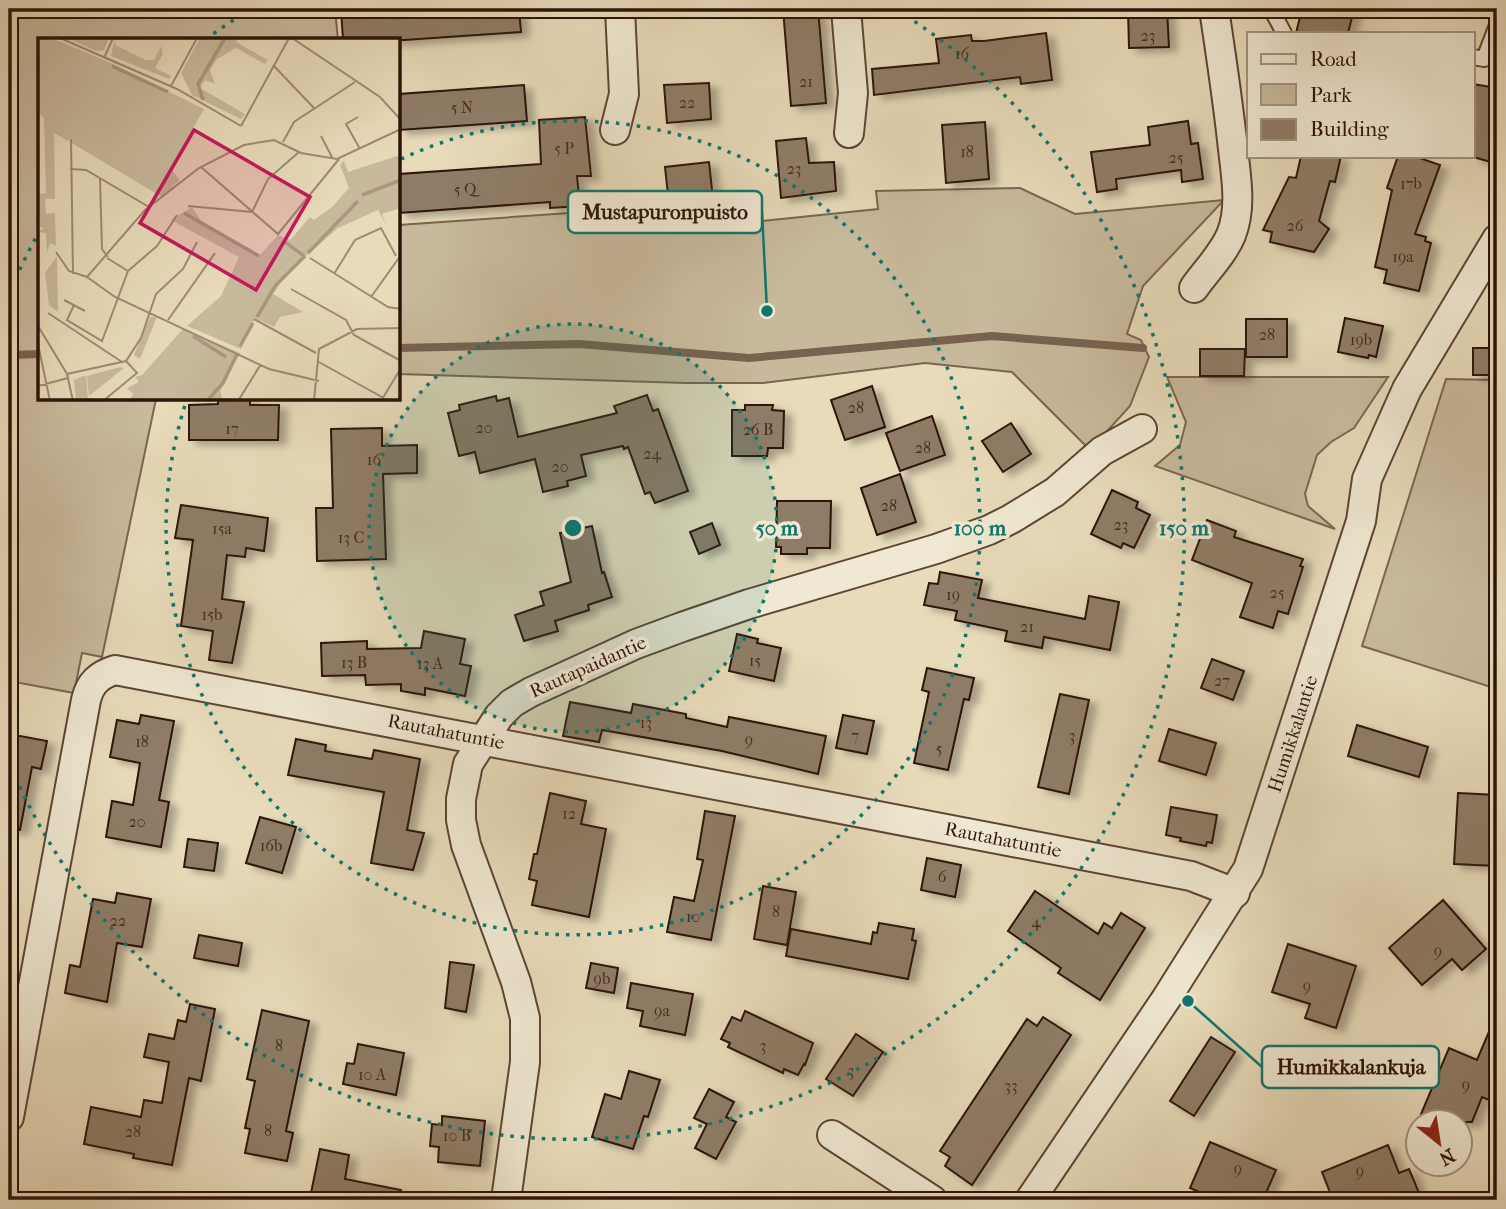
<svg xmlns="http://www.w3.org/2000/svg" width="1506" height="1209" viewBox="0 0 1506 1209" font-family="'IM FELL French Canon',serif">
<defs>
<filter id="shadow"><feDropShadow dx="8" dy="4.5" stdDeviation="3.5" flood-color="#0004"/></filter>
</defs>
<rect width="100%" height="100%" fill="#e8dbba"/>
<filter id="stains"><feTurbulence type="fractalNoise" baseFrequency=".00286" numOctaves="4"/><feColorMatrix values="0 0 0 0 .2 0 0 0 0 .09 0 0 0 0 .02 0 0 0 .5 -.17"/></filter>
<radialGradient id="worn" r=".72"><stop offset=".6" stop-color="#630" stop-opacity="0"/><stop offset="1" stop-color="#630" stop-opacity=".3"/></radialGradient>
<g fill="#c8b99c" stroke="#7b6653" stroke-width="2">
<path d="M9,9H335L338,40H40V399H156L102,657L82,653L74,693L9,681Z"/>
<path d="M1020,188L1075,214L1224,200L1143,286L1127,334L1141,340L1149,357L1130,406L1090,450L1012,372L925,363L763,383H685L399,374V225L640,208L645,233L878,209L876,191Z"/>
<path d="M1167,377H1388L1354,428L1331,442L1317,455L1305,494L1308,506L1335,529L1155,466L1180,445L1186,422Z"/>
<path d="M1446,379L1497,380V689L1362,646Z"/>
</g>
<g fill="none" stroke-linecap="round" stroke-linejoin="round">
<g stroke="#786250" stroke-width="8">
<path d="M399,348L579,344L749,358L992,336L1143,348"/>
<path d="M9,355L40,354"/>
</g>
</g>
<g fill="#8f7b66" stroke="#2e130a" stroke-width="2" filter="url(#shadow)">
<path d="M341,9H519L521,32L404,40H343Z"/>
<path d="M783,9H818L826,103L791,106Z"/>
<path d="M1128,9H1167L1169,47L1129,48Z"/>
<path d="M1302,9H1354L1348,33H1296Z"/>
<path d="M1046,33L1052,80L1021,84L1020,77L874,95L872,69L939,63L936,39L971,35L972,41H984Z"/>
<path d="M709,83L711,119L667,123L664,85Z"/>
<path d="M1473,84L1497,88V134L1491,162L1473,157Z"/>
<path d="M524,85L527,121L399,130V94Z"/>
<path d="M585,117L591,176H577L580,206L550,208V202L399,213V174L541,164L539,120Z"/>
<path d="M1188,121L1191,144L1198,143L1203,179L1182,182L1181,170L1116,179L1117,189L1097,192L1091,152L1150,145L1148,127Z"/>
<path d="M985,122L989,179L946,183L942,125Z"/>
<path d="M806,138L809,163L834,162L836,191L781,198L776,141Z"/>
<path d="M1301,156H1341L1335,182L1330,181L1319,221L1329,229L1314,252L1270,242L1272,232L1263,230L1289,177L1296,178Z"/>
<path d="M1398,156H1414L1440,165L1415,234L1426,237L1425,241L1431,243L1419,291L1384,283L1387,270L1375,267L1392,190L1387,188Z"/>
<path d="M709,162L713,199L669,204L665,167Z"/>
<path d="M1345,318L1383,326L1376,357L1369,355L1368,358L1338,352Z"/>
<rect x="1246" y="319" width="41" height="38"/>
<rect x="1473" y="348" width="24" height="27"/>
<path d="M1200,349H1245L1244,376H1200Z"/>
<path d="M872,386L885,427L845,440L831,400Z"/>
<path d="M647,395L653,411L658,409L688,491L655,503L650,492L645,494L628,447L624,449L623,446L581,455L586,476L567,481L568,486L543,492L535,459L480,473L475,452L459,456L448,413L460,410L459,405L496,396L497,401L509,398L518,437L617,413L614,406Z"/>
<path d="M218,399H250V405H279L278,440H189V405L218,404Z"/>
<path d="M745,405H773L772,410L784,411L783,448H768L767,456H732V410H745Z"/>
<path d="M932,416L945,455L900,471L886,433Z"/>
<path d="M1011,423L1031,454L1003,472L982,441Z"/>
<path d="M382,428V446L417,445V473L383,474L386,559L317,561L316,508H333L331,429Z"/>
<path d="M900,474L916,522L877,535L861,488Z"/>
<path d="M1112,490L1138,502L1136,508L1150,515L1134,548L1123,543L1121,548L1091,534Z"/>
<path d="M777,501H831L830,548H807V554H781V547H776Z"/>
<path d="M181,505L268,518L264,551L246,548L245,557L227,555L222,599L244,602L232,663L209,660L213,631L181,626L193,540L175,538Z"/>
<path d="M1207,520L1236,531L1234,537L1303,559L1300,566L1303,567L1288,614L1278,611L1273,628L1240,617L1252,583L1192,560Z"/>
<path d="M712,523L720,545L699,554L690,532Z"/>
<path d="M592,526L602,573L604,572L612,597L588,605L589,610L555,621L558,631L524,641L515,615L544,605L540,592L571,582L560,533Z"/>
<path d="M940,572L982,580L978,598L1085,619L1089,596L1119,602L1110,650L1044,637L1042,648L1005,641L1007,631L955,620L957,611L924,605L929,583L938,584Z"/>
<path d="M424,631L465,639L460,664L471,666L465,696L425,688V695L401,691V684L366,685L365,675L322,676L321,643L367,641V649L421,648Z"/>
<path d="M737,634L758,639L757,643L781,648L774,681L729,671Z"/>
<path d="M1212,659L1244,671L1233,700L1201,688Z"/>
<path d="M927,668L974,678L969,700L964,699L948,770L914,763L929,692L922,690Z"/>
<path d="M1060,694L1089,700L1069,794L1038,787Z"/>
<path d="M570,702L631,713L633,704L686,714V718L727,727L729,717L826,736L818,774L722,751L602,730L599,742L563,736Z"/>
<path d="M141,715L174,721L159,800L169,802L161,847L106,837L112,801L133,805L140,763L110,757L117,720L139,724Z"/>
<path d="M843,715L874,721L867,754L836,748Z"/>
<path d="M1357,725L1428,747L1419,777L1348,756Z"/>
<path d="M1169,729L1216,743L1206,775L1159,761Z"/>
<path d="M9,734L47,741L41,769L32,767L20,830L9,829Z"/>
<path d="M296,739L326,745L325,751L372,759L374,750L420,759L407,830L424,833L413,870L371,863L384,792L288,775Z"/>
<path d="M550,793L586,801L581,824L606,829L589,917L532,905L537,881L529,879L534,854H537Z"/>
<path d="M1458,793L1497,795V866L1454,864Z"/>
<path d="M1171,807L1217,815L1212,843L1207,842L1206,846L1180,841L1181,838L1166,835Z"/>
<path d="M705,811L735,816L711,940L667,932L674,897L694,901L703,860L697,859Z"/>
<path d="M260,817L296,827L282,873L246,863Z"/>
<path d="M188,839L218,843L214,871L184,867Z"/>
<path d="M927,858L961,865L955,897L921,890Z"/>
<path d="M763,886L796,892L787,945L754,939Z"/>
<path d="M1035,891L1098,934L1104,923L1112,928L1121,913L1145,928L1100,1000L1058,973L1061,968L1008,931Z"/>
<path d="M117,893L151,899L142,947L117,943L107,1002L65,993L70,965L80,967L93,899L115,903Z"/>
<path d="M1443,900L1486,949L1462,970L1452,959L1422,985L1389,948Z"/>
<path d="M879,923L914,929L912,940L916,941L908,979L786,956L791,929L871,944L873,932L877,933Z"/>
<path d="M199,935L242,943L238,966L194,958Z"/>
<path d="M1288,944L1356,966L1336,1028L1305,1018L1310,1004L1272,992Z"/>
<path d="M450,962L474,965L466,1012L445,1008Z"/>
<path d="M591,963L618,968L614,993L586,988Z"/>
<path d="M631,983L693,994L685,1035L640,1026L643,1011L627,1008Z"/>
<path d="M190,1004L215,1009L201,1081L189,1078L172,1165L133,1158L134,1154L84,1144L91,1107L141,1117L144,1100L162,1103L169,1062L144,1057L149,1034L174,1039L178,1020L186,1022Z"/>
<path d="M262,1010L309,1021L286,1131L293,1133L287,1161L245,1153L250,1129L245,1128L255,1081L247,1079Z"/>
<path d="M745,1011L813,1043L805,1065L804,1064L798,1075L784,1069L783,1073L728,1047L730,1043L721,1039L732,1017L741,1021Z"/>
<path d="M1497,1013V1103L1482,1097L1472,1122H1438L1421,1114L1449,1048L1477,1060Z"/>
<path d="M1043,1017L1071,1035L972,1185L945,1166L950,1157L940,1151L1027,1019L1037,1026Z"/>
<path d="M856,1034L883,1052L853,1096L826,1079Z"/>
<path d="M1211,1037L1235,1052L1194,1116L1170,1101Z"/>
<path d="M358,1044L404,1053L396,1095L343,1084L347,1063L354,1064Z"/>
<path d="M629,1071L660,1080L648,1117L644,1116L633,1149L592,1137L605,1094L621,1099Z"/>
<path d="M709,1089L734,1102L726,1117L736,1122L716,1159L695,1148L707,1124L694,1118Z"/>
<path d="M442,1116L485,1121L480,1166L438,1162L439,1147L430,1146L432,1124L442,1125Z"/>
<path d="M1210,1142L1276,1170L1263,1200H1218L1190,1188Z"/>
<path d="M1388,1145L1399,1173L1409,1169L1422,1200H1333L1322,1172Z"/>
<path d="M320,1149L349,1155L345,1179L401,1190L400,1200H323L310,1198Z"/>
</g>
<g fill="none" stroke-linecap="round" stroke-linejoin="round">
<defs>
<g id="lane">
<path d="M1271,9L1284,33"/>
<path d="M1473,57L1484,59L1497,25"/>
</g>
<g id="street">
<path d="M846,9L853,93L849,133"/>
<path d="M615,130L624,94L620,9"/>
<path d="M1194,288C1206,271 1223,254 1231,235C1242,208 1236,176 1233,149C1228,102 1221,55 1214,9"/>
<path d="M9,1117L86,700C90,683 99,675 115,670L1191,876L1235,893"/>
<path d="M832,1135L932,1200"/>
<path d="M506,1200L525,1062V1018L516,982L466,845L461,820V799L468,764L499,716L512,703L531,692L636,644L682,627L749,604L936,549L989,530L1011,519L1055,492L1102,451L1142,429"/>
<path d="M1030,1200L1166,999L1248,869L1361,521L1367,479L1407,389L1497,239"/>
</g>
</defs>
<use href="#lane" stroke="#5c4536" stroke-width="18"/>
<use href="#street" stroke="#5c4536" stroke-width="32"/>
<use href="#lane" stroke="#f0e8d2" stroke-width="14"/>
<use href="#street" stroke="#f0e8d2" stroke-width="28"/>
</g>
<circle cx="573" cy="528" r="204" fill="#0f766e" fill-opacity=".12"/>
<g fill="none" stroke="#0f766e" stroke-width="3.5" stroke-dasharray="3.5 7">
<circle cx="573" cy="528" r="204"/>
<path d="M401 159A407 407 0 1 1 186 402"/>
<path d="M11 289A611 611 0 0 1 39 232M205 40A611 611 0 0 1 249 10M897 10A611 611 0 1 1 11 767"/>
</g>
<g text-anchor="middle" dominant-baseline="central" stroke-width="7" stroke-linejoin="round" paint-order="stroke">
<g font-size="16" fill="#462d21">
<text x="1148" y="35">23</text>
<text x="962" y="53">16</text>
<text x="806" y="81">21</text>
<text x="687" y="102">22</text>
<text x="462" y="107">5 N</text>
<text x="564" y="148">5 P</text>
<text x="967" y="151">18</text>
<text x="1176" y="157">25</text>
<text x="794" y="168">23</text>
<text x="1411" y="183">17b</text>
<text x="465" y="189">5 Q</text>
<text x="1295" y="225">26</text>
<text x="1403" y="256">19a</text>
<text x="1267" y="334">28</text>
<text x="1361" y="339">19b</text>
<text x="856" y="407">28</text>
<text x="484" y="427">20</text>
<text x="232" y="428">17</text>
<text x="758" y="429">26 B</text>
<text x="923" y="447">28</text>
<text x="652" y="453">24</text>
<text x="374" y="459">16</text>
<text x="560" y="466">20</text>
<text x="889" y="505">28</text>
<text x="1121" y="524">23</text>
<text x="222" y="528">15a</text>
<text x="351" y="537">13 C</text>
<text x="1277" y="592">25</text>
<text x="953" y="594">19</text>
<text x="212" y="614">15b</text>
<text x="1027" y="626">21</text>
<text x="755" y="660">15</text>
<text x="354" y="662">13 B</text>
<text x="430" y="663">13 A</text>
<text x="1222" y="680">27</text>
<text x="646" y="722">13</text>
<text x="855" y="735">7</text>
<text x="1072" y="735">3</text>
<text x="749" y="739">9</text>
<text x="142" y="741">18</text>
<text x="939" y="748">5</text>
<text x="569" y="813">12</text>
<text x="137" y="821">20</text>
<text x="271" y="845">16b</text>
<text x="942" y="876">6</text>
<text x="776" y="911">8</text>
<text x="693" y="916">10</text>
<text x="118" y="920">22</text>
<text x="1036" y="921">4</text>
<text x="1438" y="950">9</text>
<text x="602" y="978">9b</text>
<text x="1307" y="985">9</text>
<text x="662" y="1010">9a</text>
<text x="279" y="1045">8</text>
<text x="763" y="1045">3</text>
<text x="851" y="1070">3</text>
<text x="372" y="1074">10 A</text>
<text x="1466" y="1084">9</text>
<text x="1011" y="1085">33</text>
<text x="268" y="1130">8</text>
<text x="133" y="1131">28</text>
<text x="457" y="1135">10 B</text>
<text x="1238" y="1168">9</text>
<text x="1360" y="1170">9</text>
</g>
<g font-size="19" fill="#2e130a" stroke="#f0e8d2">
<text transform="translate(588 667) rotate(-24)">Rautapaidantie</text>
<text transform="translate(446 732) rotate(11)">Rautahatuntie</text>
<text transform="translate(1293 734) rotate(-72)">Humikkalantie</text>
<text transform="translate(1003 840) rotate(11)">Rautahatuntie</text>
</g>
</g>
<g transform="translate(38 38)">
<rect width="362" height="362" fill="#e8dbba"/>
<path d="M1,0L21,3L75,26L166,71L132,130L142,142L124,159L32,104L33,99L30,103L16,95L17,161H7L8,176L17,175L18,208L12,205L9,214L8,195L0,194L6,190L2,189L1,156L8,155L6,80L0,74ZM30,0H71L66,12L58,13ZM77,0V7L108,22H116L123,8L125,16L117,30L133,38L131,41L73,18ZM162,0H200L198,4L230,22L227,26L198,10L179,21L172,32L177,46L167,42L162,50L207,76L203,81L154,57L143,35ZM362,117V170L344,176L348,187L340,172L300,190L250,234L235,256L265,274L242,279L236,289L217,280L203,311L149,288L183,258L201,219L133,182L154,169L163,183L222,217L240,197L252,202L272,179L276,182L294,169L311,150L302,127L306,123L310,134ZM19,218L20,274L11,267L7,235ZM112,279H119L102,321L96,317ZM145,291L202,315L182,353L185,362H92L95,356L89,350L101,344L97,339L104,337ZM82,329L86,330L51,358L49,338ZM48,337L50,362H38L36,342Z" fill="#c8b99c"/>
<path fill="none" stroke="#a9977e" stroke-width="3.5" d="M74,28L130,54M165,62L160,46L187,0M324,157L363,142M146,175L221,218M247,204L266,218M270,215L320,163M219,279L237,248L267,218M155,298L188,319M202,308L215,285M169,363L185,345L199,316"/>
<path fill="none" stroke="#9e8b74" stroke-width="2" d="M22,0L139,51L203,88M254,0L342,59L363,82M66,20L75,0M235,27L276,70M133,48L159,0M320,79L308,86L322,111M203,88L251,0M283,98L295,121M33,101L35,236M245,104L256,84L317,44M163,129L240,196L301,121M32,131L48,132L111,169M62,141L64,211L70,219M150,168L214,174L230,141L261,114M18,214L31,233L49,239M69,220L90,233M272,220L350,269L363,271M296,236L317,202L343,190L358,218M49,239L107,172L161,130L206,107L236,102L263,115L299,121L363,91M49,239L77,259L231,331L281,343M253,251L308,282L316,297L363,323M333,259L363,217M26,262L47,273M36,267L29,282L64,303L90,233L119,208L139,177M10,275L84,324M216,281L278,315M130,282L177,215M0,288L29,336L35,363M0,306L12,363M279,323L351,363M29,336L88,323L103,300L118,256L145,231L159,204M0,348L30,340M65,363L99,335L88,323M200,363L223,326M276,363L281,311L319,291L363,290M343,363L363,330"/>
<path fill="#c2185b" fill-opacity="0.15" stroke="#c2185b" stroke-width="3.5" d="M156,92L272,159L218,252L102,185Z"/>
<rect width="362" height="362" fill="none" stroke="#2e130a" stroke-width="3.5"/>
</g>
<circle cx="573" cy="528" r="10" fill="#0f766e" stroke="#f0e8d2" stroke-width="3.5"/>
<g font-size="21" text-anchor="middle" font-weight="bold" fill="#0f766e" stroke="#f0e8d2" stroke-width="7" stroke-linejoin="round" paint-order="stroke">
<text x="777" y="535">50 m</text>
<text x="980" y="535">100 m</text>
<text x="1184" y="535">150 m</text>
</g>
<path fill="none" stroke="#0f766e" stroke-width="2.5" d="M767 311L762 212M1188 1001L1262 1067"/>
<g fill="#0f766e" stroke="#f0e8d2" stroke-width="2.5">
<circle cx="767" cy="311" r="7"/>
<circle cx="1188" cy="1001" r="7"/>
</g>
<g fill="#f0e8d2" stroke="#0f766e" stroke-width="2.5">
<rect x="568" y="191" width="194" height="42" rx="7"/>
<rect x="1262" y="1046" width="177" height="42" rx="7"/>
</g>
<g font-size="21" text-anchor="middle" font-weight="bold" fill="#2e130a">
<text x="665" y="219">Mustapuronpuisto</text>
<text x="1351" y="1074">Humikkalankuja</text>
</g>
<rect width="1506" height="1209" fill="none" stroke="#e8dbba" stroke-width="35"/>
<rect x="10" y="10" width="1485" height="1188" fill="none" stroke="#2e130a" stroke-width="3.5"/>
<rect x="18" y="18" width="1471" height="1174" fill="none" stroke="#2e130a" stroke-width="2"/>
<rect x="1247" y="32" width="228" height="126" fill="#f0e8d2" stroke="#a29382" stroke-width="2"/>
<rect x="1261" y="54" width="35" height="10" fill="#f0e8d2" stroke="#a29382" stroke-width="2"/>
<text x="1310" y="66" font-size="21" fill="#2e130a">Road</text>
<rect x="1261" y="84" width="35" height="21" fill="#c8b99c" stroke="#a29382" stroke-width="2"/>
<text x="1310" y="102" font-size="21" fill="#2e130a">Park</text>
<rect x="1261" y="119" width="35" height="21" fill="#8f7b66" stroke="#a29382" stroke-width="2"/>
<text x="1310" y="136" font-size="21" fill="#2e130a">Building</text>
<g transform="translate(1439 1143) rotate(150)"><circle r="33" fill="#f0e8d2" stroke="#a29382" stroke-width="2"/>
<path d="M0-5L12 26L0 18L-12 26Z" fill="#8f2418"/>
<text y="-10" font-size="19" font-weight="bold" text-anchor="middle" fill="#2e130a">N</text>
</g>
<rect width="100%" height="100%" filter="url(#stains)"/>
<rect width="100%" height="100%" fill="url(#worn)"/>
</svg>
